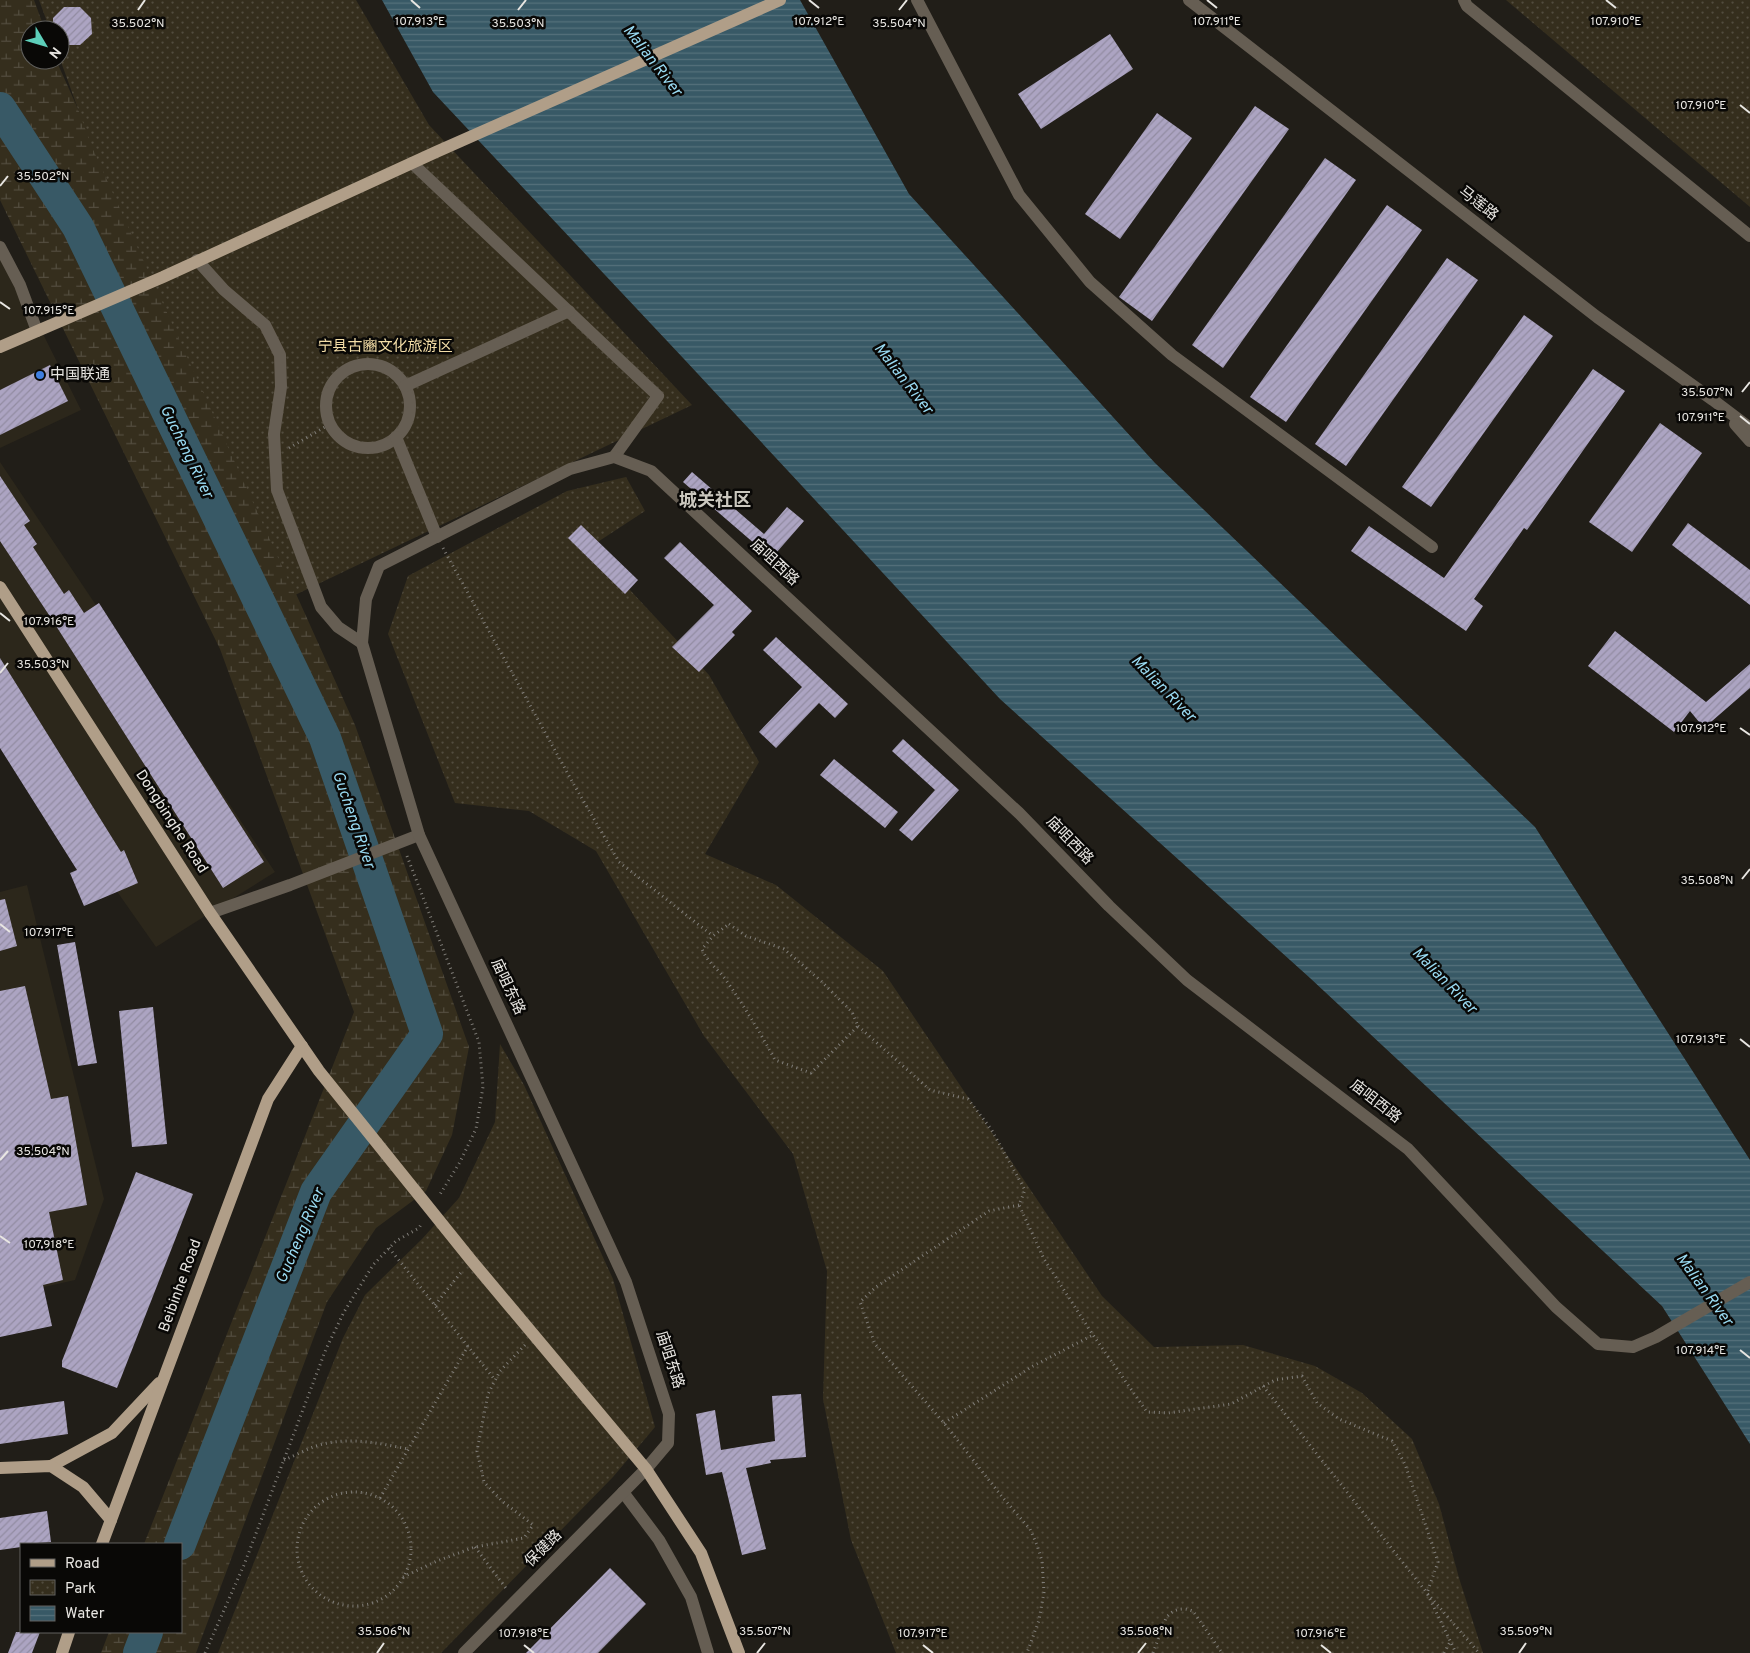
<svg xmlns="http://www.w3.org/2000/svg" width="1750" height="1653" viewBox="0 0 1750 1653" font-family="Overpass,'Noto Sans SC',sans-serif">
<defs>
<pattern id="wetland-marsh" width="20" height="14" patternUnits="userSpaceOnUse" patternTransform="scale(1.25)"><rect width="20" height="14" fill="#352e1d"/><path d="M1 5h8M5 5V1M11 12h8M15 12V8" fill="none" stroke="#524c3e"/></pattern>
<pattern id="park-dots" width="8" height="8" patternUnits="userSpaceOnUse" patternTransform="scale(1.25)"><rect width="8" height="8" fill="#352e1d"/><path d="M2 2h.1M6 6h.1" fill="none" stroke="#524c3e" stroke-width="1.8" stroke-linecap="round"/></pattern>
<pattern id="water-rules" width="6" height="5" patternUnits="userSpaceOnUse" patternTransform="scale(1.25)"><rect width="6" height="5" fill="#385966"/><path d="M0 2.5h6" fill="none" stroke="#55717c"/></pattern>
<pattern id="building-hatch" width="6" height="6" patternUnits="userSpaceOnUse" patternTransform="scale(1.25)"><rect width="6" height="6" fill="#aca4c2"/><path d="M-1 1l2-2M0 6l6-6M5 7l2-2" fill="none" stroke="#928ca2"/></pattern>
</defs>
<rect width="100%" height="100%" fill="#211e18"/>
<g fill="#2c271b">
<path d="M0,239L32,299L27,302L81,410L0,448Z"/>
<path d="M0,462L275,872L156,947L0,725Z"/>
<path d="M27,885L104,1199L75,1280L0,1297V892Z"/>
</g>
<path fill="url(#wetland-marsh)" d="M0,0H34L45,30H30V60H56L355,725L469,1047L452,1135L426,1191L376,1228L327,1302L196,1653H101L109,1632H181V1544H144L354,1012L220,649L0,200Z"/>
<g fill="url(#park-dots)">
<path d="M39,0H356L429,125L692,405L295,595L91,145L60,59V30H50Z"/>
<path d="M1506,0H1750V207Z"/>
<path d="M626,477L645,511L590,547L709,675L759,762L705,854L776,885L883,971L1102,1296L1154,1347L1243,1345L1315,1366L1362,1393L1412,1439L1439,1504L1459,1578L1483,1653H896L851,1540L823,1399L827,1271L793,1154L704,1036L596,851L529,811L455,803L388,634L408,576L567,491Z"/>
<path d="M500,1044L524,1085L613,1279L655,1427L613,1477L441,1653H218L343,1338L365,1295L422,1239L459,1198L495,1122Z"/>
</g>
<path fill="url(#water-rules)" d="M382,0H800L909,194L1155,463L1535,827L1750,1160V1444L1662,1306L1310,978L1000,699L684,359L433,92Z"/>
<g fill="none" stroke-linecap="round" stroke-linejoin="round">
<g stroke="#385966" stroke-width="32">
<path d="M0,108L78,227L325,738L427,1034L316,1192L180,1544"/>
<path d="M139,1653L147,1632"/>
</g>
</g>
<g fill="url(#building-hatch)">
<path d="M64,7H80L91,18L92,34L80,45H65L60,41V30H53V18Z"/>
<path d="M1110,34L1133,69L1041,129L1018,94Z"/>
<path d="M1255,106L1289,129L1152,321L1119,297Z"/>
<path d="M1157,113L1192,138L1120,239L1085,214Z"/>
<path d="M1325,158L1356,180L1223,368L1192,345Z"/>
<path d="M1387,205L1422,230L1286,422L1250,397Z"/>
<path d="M1447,258L1478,280L1346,466L1315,444Z"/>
<path d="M1524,315L1553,336L1431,507L1402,487Z"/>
<path d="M50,365L68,401L0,435V390Z"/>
<path d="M1593,369L1625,391L1527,530L1524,528L1474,599L1483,606L1466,631L1351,551L1369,526L1444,578Z"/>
<path d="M1660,423L1702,453L1632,552L1589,522Z"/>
<path d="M692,472L764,534L787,507L804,521L770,560L754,546L755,544L683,482Z"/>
<path d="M0,476L30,521L24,525L37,544L33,547L64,594L69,590L84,613L99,603L264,862L223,888L51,618L0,541Z"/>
<path d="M1688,523L1750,570V605L1672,545Z"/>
<path d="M581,525L638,580L625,594L568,538Z"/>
<path d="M680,542L752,611L732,632L735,635L699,672L672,647L714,605L664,558Z"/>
<path d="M1615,631L1706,702L1750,664V688L1704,728L1690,711L1674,732L1588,666Z"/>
<path d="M776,637L848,704L835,718L819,703L776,748L759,732L802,687L763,650Z"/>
<path d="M0,658L121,852L124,850L138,883L84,906L70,873L77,870L0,748Z"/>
<path d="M903,739L959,790L912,841L899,830L935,790L892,751Z"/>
<path d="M834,759L898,812L885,828L820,775Z"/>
<path d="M5,899L17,946L0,951V900Z"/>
<path d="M75,942L97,1063L78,1066L57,945Z"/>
<path d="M25,986L51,1099L68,1096L87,1205L49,1212L63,1280L43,1285L52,1326L0,1337V991Z"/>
<path d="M153,1007L167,1144L132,1147L119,1011Z"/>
<path d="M136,1172L193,1194L117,1388L62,1367V1361Z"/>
<path d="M801,1394L806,1457L770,1460L771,1463L746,1468L766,1549L742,1555L722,1472L706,1475L696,1414L715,1410L721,1450L775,1441L772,1396Z"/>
<path d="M64,1401L68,1434L0,1444V1410Z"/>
<path d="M47,1511L51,1542L21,1544V1547L0,1550V1518Z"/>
<path d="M610,1568L646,1604L598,1653H526Z"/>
<path d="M16,1632H40L32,1653H8Z"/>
</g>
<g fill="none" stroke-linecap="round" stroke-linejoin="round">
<g stroke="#807e79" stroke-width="3" stroke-dasharray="1 4" stroke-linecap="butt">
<path d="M289,448L330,424"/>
<path d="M443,548L573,783L619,862L713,936"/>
<path d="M407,856L479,1042L483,1087L476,1129L460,1162L439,1196"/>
<path d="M729,924L746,936L784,949L821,981L852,1012L858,1026L811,1073L775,1060C760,1032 744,1006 726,980C718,969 707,962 702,949L713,936Z"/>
<path d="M858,1026L930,1090L968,1099L991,1129L1025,1190L1019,1205L1044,1259L1093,1335L1147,1412L1168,1413L1231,1404L1275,1380L1302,1376L1317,1403L1339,1419L1392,1441L1405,1464L1438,1562L1427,1593L1456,1653"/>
<path d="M1019,1205L989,1211L876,1287L860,1302L875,1344L944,1423L1003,1498L1030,1529L1037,1545L1042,1561L1044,1592L1039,1620L1027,1653"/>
<path d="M389,1248L495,1380"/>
<path d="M435,1305L463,1270"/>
<path d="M1263,1386L1427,1593L1479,1653"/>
<path d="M944,1423L1033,1366L1093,1335"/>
<path d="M284,1460C294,1456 305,1450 316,1446C347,1436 378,1443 408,1449"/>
<circle cx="354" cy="1549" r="57"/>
<path d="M380,1498L468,1346"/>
<path d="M475,1547L508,1591"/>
<path d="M403,1577L437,1561L475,1547L524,1538L533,1525L502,1501L484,1482L477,1451L488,1394L500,1371L525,1345"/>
<path d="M205,1653L244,1565L326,1349L344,1312L373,1265L396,1241L419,1228L422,1223"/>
<path d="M1153,1653L1166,1618C1173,1609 1182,1607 1193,1611L1222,1653"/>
<path d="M1444,1653L1450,1642"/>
</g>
<g stroke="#665e53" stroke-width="12">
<path d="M917,0L1019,195L1090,282L1172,355L1432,547"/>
<path d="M1189,0L1597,317L1713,400L1750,428"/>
<path d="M1464,0L1467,6L1750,236"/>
<path d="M412,163L658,396L614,457"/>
<path d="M0,247L20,285L37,331"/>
<path d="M197,260L224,290L265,325L280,355L281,387L274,434L277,490L321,607L338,627L362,643"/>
<circle cx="368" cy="406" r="42"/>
<path d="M405,386L569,311"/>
<path d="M1735,424L1750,441"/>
<path d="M396,437L437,537"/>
<path d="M210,913L290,885L419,835"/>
<path d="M623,1492L659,1540L691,1597L708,1653"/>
<path d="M464,1653L646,1469L668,1443L669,1414L626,1282L419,835L362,643L366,599L379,566L570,469L614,457L651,471L1019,813L1109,906L1187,980L1408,1149L1556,1307L1598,1344L1633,1347L1656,1337L1750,1282"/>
</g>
<g stroke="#b09e88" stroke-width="12">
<path d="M0,347L163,277L436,152L780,0"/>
<path d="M0,587L210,913L319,1071L471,1260L646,1469L701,1553L739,1653"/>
<path d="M51,1466L112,1433L159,1383"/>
<path d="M0,1468L51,1466L83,1487L111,1520"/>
<path d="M102,1544L268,1099L302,1046"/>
<path d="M62,1653L69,1632"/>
</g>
</g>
<path fill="none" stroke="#e8e6e2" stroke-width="2" d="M411,0L420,8M809,0L819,8M1207,0L1217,8M1606,0L1616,8M138,10L145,0M518,10L526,0M899,10L907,0M1740,105L1750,113M0,186L8,176M0,302L10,309M1742,392L1750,382M1740,416L1750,424M0,613L10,621M0,673L8,663M1740,728L1750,735M1742,879L1750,869M0,924L10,932M1740,1039L1750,1047M0,1160L8,1151M0,1236L10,1243M1740,1350L1750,1358M524,1645L534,1653M923,1645L933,1653M1321,1645L1331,1653M377,1653L384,1643M757,1653L765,1643M1138,1653L1146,1643M1519,1653L1526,1643"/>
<circle fill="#3f7fe0" stroke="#090806" stroke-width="2" cx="40" cy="375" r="5"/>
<g text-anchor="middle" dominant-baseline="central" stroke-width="5" stroke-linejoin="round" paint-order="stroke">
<g font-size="15" fill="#e8e6e2" stroke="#090806">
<text transform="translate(1478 204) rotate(38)">马莲路</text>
<text transform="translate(774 563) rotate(43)">庙咀西路</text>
<text transform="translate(171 822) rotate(57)">Dongbinghe Road</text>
<text transform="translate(1069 841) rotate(46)">庙咀西路</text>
<text transform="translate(507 987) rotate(65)">庙咀东路</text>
<text transform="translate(1375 1102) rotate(38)">庙咀西路</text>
<text transform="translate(181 1286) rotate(-70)">Beibinhe Road</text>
<text transform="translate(669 1360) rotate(72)">庙咀东路</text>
<text transform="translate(544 1549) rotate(-45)">保健路</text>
</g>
<g font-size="15" fill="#f3dda7" stroke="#090806">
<text x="385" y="347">宁县古豳文化旅游区</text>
</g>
<g font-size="15" fill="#e8e6e2" stroke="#090806" text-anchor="start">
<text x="50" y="375">中国联通</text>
</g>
<g font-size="16" font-style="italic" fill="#99daf2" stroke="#090806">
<text transform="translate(652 61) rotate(52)">Malian River</text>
<text transform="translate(903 379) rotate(52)">Malian River</text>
<text transform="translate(186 452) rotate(64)">Gucheng River</text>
<text transform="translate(1163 689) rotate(46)">Malian River</text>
<text transform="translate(353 820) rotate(71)">Gucheng River</text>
<text transform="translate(1444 981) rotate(46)">Malian River</text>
<text transform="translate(301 1236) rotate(-67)">Gucheng River</text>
<text transform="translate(1704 1290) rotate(54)">Malian River</text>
</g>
<g font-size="18" font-weight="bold" fill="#cac7be" stroke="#090806">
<text x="715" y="501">城关社区</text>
</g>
</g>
<g font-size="12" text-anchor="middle" fill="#e8e6e2" stroke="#090806" stroke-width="5" stroke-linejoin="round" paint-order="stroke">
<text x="420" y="25">107.913°E</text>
<text x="819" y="25">107.912°E</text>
<text x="1217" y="25">107.911°E</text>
<text x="1616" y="25">107.910°E</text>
<text x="138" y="27">35.502°N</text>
<text x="518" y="27">35.503°N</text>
<text x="899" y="27">35.504°N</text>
<text x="1701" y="109">107.910°E</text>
<text x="43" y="180">35.502°N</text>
<text x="49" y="314">107.915°E</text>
<text x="1707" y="396">35.507°N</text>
<text x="1701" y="421">107.911°E</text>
<text x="49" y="625">107.916°E</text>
<text x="43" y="668">35.503°N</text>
<text x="1701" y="732">107.912°E</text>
<text x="1707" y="884">35.508°N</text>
<text x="49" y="936">107.917°E</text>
<text x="1701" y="1043">107.913°E</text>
<text x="43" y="1155">35.504°N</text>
<text x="49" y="1248">107.918°E</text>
<text x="1701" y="1354">107.914°E</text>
<text x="384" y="1635">35.506°N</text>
<text x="765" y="1635">35.507°N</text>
<text x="1146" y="1635">35.508°N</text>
<text x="1526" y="1635">35.509°N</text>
<text x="524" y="1637">107.918°E</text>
<text x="923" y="1637">107.917°E</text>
<text x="1321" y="1637">107.916°E</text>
</g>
<rect x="20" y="1543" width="162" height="90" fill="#090806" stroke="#62615e"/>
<rect x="30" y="1559" width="25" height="8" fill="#b09e88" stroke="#62615e"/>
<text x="65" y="1568" font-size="15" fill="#e8e6e2">Road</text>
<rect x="30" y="1580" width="25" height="15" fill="url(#park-dots)" stroke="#62615e"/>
<text x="65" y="1593" font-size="15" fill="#e8e6e2">Park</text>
<rect x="30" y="1606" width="25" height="15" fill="url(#water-rules)" stroke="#62615e"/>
<text x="65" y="1618" font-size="15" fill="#e8e6e2">Water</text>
<g transform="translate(45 45) rotate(128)"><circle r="24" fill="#090806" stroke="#62615e"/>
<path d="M0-4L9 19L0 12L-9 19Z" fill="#5dceb9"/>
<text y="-8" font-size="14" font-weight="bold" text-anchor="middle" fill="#e8e6e2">N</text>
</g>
</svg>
